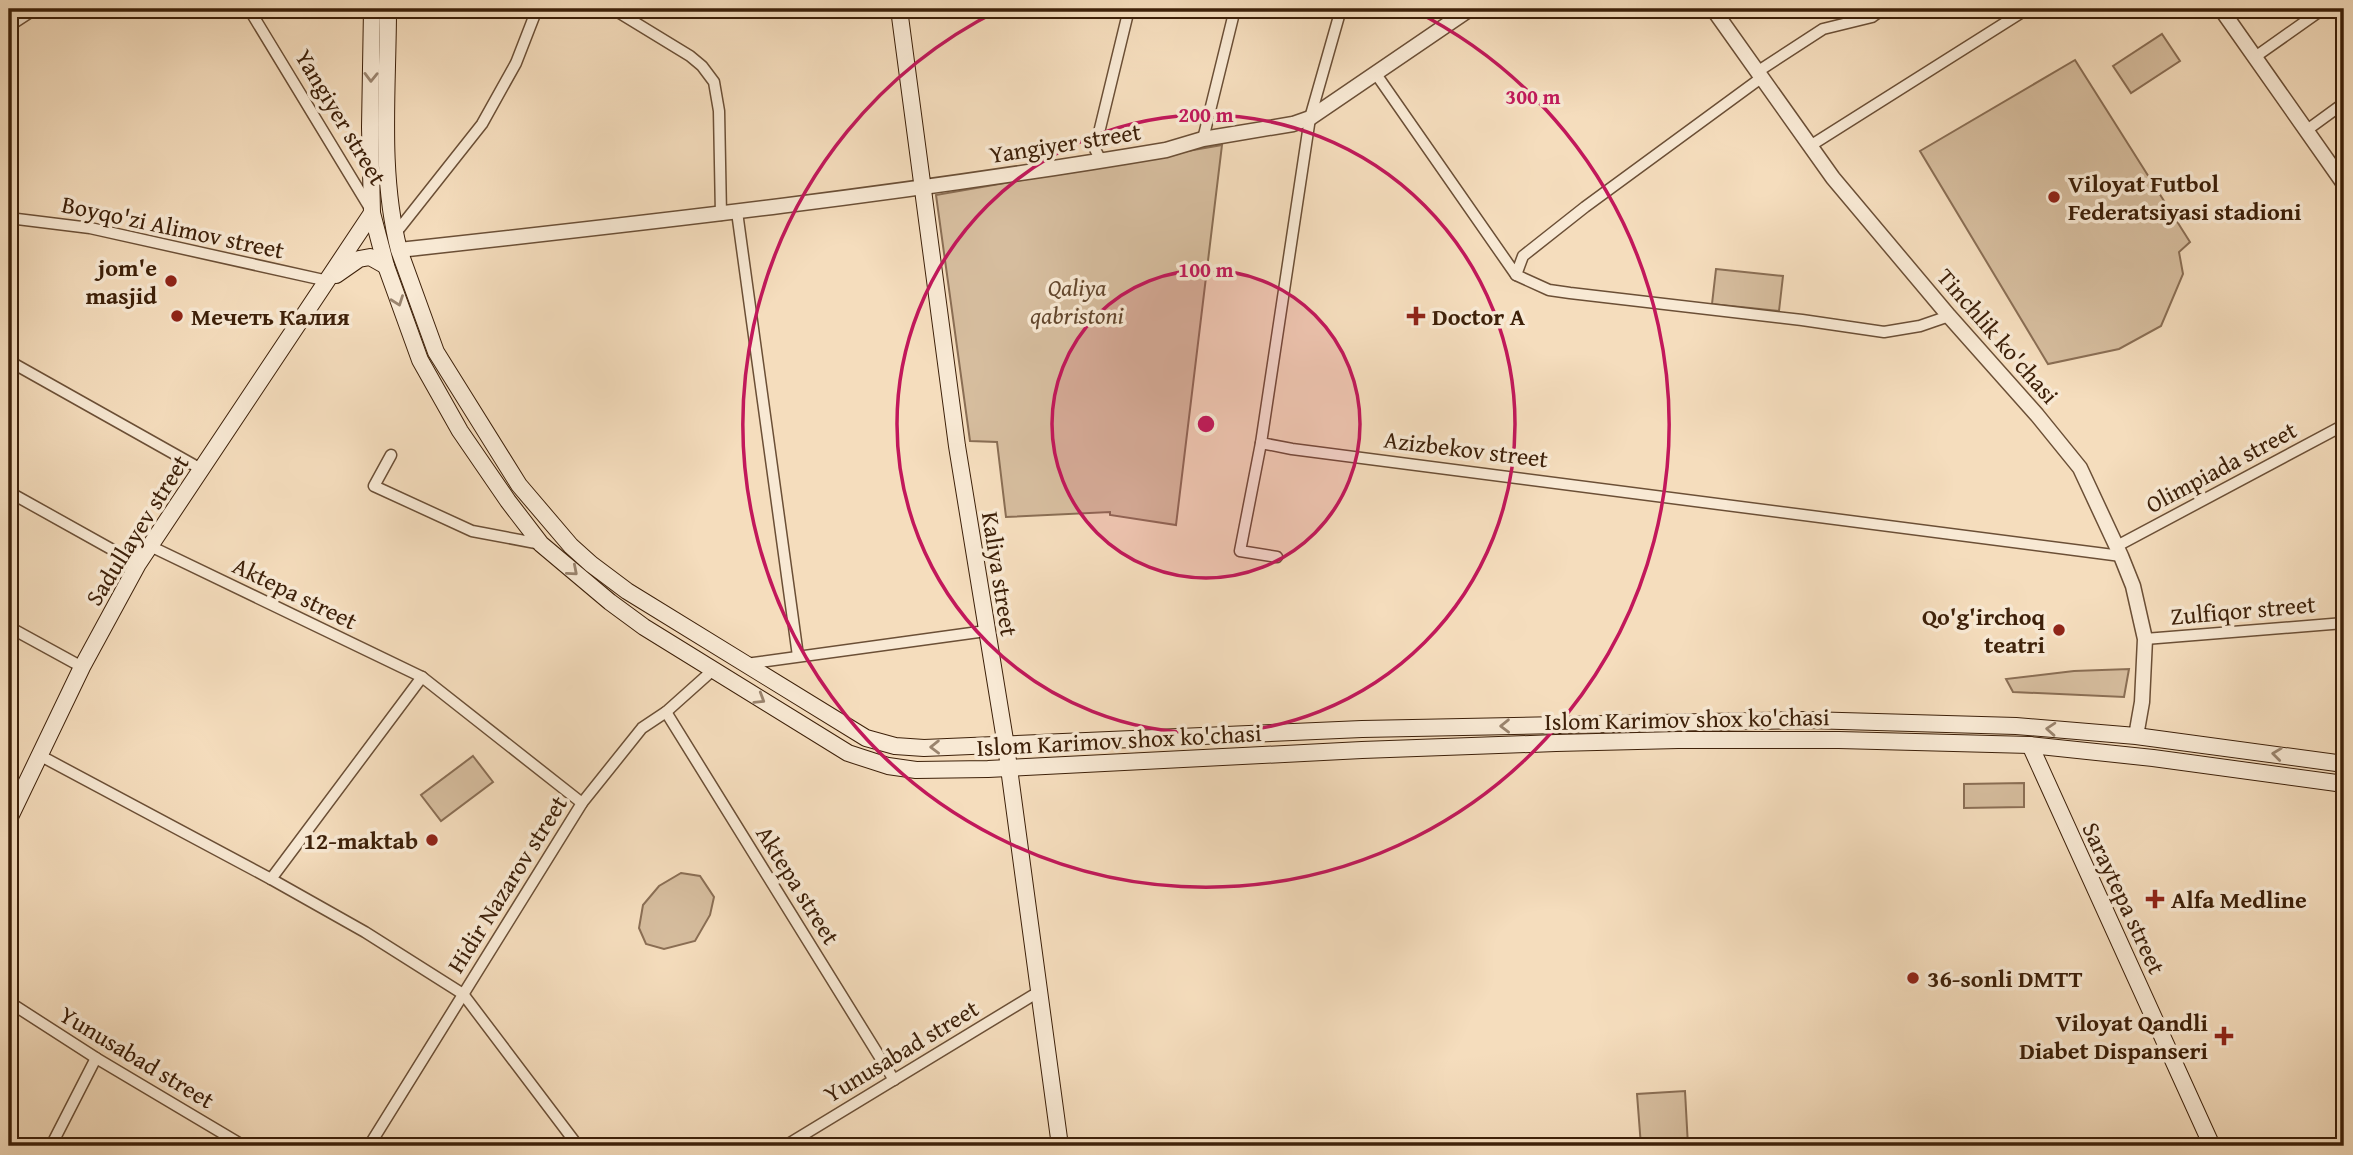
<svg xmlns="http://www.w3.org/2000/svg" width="2353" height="1155" viewBox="0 0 2353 1155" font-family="'Gentium Book Plus',serif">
<rect width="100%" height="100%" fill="#f5ddbd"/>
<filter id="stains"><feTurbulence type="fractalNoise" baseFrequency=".00286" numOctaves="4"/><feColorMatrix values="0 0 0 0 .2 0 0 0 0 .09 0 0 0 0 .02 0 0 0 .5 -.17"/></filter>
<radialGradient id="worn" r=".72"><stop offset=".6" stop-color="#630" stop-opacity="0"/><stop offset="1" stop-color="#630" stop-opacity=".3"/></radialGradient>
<g fill="#d6bd9e" stroke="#8a6e54" stroke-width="2">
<path d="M2162,34L2180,61L2131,93L2113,66Z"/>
<path d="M2075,60L2190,242L2179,252L2183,274L2161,326L2119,349L2048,364L1920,151Z"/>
<path d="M1222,145L1176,525L1110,515V512L1006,517L997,442L970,441L936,195Z"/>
<path d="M1716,269L1783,276L1779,311L1712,304Z"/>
<path d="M2129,669L2124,697L2013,692L2006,679L2074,671Z"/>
<path d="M473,756L493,782L441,821L421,795Z"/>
<path d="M2024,783V807L1964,808V784Z"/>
<path d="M681,873L700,876L714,897L710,915L695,941L664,949L646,944L639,928L643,905L659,886Z"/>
<path d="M1685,1091L1688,1146H1641L1637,1094Z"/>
</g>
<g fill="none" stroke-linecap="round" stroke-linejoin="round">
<defs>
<g id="minor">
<path d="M249,9L371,210"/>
<path d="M613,9L690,56L702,66L714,82L719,111L721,215"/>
<path d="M1341,9L1310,118L1261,443L1292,449L2121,556"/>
<path d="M2336,9L2344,20"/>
<path d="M9,26L35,9"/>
<path d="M2255,57L2323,9"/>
<path d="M1757,72L1823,29L1872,17L1883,9"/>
<path d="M1376,74L1516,275L1523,256L1585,207L1761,78"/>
<path d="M2307,130L2344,103"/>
<path d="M1203,139L1235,9"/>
<path d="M1810,146L2027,9"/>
<path d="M1101,161L1095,149L1129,9"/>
<path d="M737,212L798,656"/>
<path d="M9,218L90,228L328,281"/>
<path d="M395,234L482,124L516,63L537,9"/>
<path d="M1516,275L1549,290L1570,293L1802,320L1884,332L1920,326L1949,316"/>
<path d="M9,361L201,469"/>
<path d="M1261,443L1240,551L1277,557"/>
<path d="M391,455L374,486L472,531L541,544"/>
<path d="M9,492L138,564"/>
<path d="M150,546L422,677L582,803"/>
<path d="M2117,546L2344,425"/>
<path d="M9,627L82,667"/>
<path d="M2145,639L2344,623"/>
<path d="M746,664L986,631"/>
<path d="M666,712L894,1080"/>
<path d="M39,755L271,879L365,932L463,994L578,1146"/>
<path d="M271,879L422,677"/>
<path d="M9,1002L96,1058L244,1146"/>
<path d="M51,1146L96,1058"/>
<path d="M369,1146L582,803L642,728L666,712L713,670"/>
<path d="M785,1146L1040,991"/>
</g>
<g id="tertiary">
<path d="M1713,9L1833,178L1949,316L2037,415L2080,468L2121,556L2133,586L2145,639L2142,702L2136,736"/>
<path d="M2221,9L2344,184"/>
<path d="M399,250C656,222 911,193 1166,150L1203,139L1293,124L1310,118L1470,9"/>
</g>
<g id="secondary">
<path d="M372,9L370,127L372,213L386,266L420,360L460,431L508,501L541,544L610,602L644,627L848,753L888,766L916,770L988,769L1362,750L1556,743L1678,740H1839L2030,745L2153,758L2344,784"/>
<path d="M388,9C388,88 379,173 399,250L436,352L519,485L571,546L591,564L627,591L866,738L895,746L924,748L1362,729L1807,720L2016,726L2136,736L2344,764"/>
<path d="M899,9L957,446L1006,746L1060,1146"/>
<path d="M336,275L359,259L370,257L386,266"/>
<path d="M2030,745L2212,1146"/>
<path d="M9,819L82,667L138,564L372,213"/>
</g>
</defs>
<use href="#minor" stroke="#6b4f36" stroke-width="13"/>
<use href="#tertiary" stroke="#6b4f36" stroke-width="17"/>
<use href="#secondary" stroke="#3d2009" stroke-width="18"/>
<use href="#minor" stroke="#f8e9d4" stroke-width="10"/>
<use href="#tertiary" stroke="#f8e9d4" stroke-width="14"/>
<use href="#secondary" stroke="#f8e9d4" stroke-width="16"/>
</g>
<defs><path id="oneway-chevron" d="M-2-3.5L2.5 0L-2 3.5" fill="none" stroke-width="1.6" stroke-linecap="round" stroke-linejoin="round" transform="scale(1.75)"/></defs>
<g stroke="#9a846e">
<use href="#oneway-chevron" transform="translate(371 77) rotate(91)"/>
<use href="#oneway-chevron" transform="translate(398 301) rotate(70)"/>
<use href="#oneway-chevron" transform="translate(573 571) rotate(41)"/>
<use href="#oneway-chevron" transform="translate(760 699) rotate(32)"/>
<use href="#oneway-chevron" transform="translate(1505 726) rotate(179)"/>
<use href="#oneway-chevron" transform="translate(2051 729) rotate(-176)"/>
<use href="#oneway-chevron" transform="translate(935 747) rotate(179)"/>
<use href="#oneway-chevron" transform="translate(2277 754) rotate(-173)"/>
</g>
<circle cx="1206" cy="424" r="154" fill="#c2185b" fill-opacity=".12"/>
<g fill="none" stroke="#c2185b" stroke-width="3.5">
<circle cx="1206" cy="424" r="154"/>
<circle cx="1206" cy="424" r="309"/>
<path d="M1413 10A463 463 0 1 1 999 10"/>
</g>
<g fill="#8f2418" stroke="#f8e9d4" stroke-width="2.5">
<circle cx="2054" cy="197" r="7"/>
<circle cx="171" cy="281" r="7"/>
<circle cx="177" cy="316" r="7"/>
<path d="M1412.5 305.5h7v7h7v7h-7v7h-7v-7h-7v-7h7z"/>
<circle cx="2059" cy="630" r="7"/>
<circle cx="432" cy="840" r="7"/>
<path d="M2151.5 888.5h7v7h7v7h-7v7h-7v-7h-7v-7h7z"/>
<circle cx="1913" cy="978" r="7"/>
<path d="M2220.5 1025.5h7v7h7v7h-7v7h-7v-7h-7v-7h7z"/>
</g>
<g text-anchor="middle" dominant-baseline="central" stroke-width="7" stroke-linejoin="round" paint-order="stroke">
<g font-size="24" fill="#3d2009" stroke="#f8e9d4">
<text transform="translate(341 117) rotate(59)">Yangiyer street</text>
<text transform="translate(1065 143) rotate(-9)">Yangiyer street</text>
<text transform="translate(173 227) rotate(12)">Boyqo'zi Alimov street</text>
<text transform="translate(1998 336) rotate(49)">Tinchlik ko'chasi</text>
<text transform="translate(1466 449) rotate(7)">Azizbekov street</text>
<text transform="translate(2221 467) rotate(-28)">Olimpiada street</text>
<text transform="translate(137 530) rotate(-58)">Sadullayev street</text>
<text transform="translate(1000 574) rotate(81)">Kaliya street</text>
<text transform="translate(295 593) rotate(26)">Aktepa street</text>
<text transform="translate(2243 610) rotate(-5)">Zulfiqor street</text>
<text transform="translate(1687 719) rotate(-1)">Islom Karimov shox ko'chasi</text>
<text transform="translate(1119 740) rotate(-3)">Islom Karimov shox ko'chasi</text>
<text transform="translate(507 884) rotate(-58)">Hidir Nazarov street</text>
<text transform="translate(798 885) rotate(58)">Aktepa street</text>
<text transform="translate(2124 898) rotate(65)">Saraytepa street</text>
<text transform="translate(901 1051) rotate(-31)">Yunusabad street</text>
<text transform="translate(137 1057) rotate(31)">Yunusabad street</text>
</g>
<g font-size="24" font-weight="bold" fill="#3d2009" stroke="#f8e9d4" text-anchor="start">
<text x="2068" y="183">Viloyat Futbol<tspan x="2068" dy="28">Federatsiyasi stadioni</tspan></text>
<text x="157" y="267" text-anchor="end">jom'e<tspan x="157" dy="28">masjid</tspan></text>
<text x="191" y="316">Мечеть Калия</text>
<text x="1432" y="316">Doctor A</text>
<text x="2045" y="616" text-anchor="end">Qo'g'irchoq<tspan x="2045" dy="28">teatri</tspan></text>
<text x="418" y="840" text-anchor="end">12-maktab</text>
<text x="2171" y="899">Alfa Medline</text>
<text x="1927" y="978">36-sonli DMTT</text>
<text x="2208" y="1022" text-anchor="end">Viloyat Qandli<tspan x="2208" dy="28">Diabet Dispanseri</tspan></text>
</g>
<g font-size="24" font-style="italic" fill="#63472e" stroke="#f8e9d4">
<text x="1077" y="287">Qaliya<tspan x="1077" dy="28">qabristoni</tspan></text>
</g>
</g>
<circle cx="1206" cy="424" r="10" fill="#c2185b" stroke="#f8e9d4" stroke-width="3.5"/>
<g font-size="21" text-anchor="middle" font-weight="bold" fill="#c2185b" stroke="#f8e9d4" stroke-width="7" stroke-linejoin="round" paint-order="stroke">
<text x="1533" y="104">300 m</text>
<text x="1206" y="122">200 m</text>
<text x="1206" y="277">100 m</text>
</g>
<rect width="2353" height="1155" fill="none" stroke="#f5ddbd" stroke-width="35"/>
<rect x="10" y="10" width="2332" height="1134" fill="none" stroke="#3d2009" stroke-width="3.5"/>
<rect x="18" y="18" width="2318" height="1120" fill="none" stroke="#3d2009" stroke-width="2"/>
<rect width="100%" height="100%" filter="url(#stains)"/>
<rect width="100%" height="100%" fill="url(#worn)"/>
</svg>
